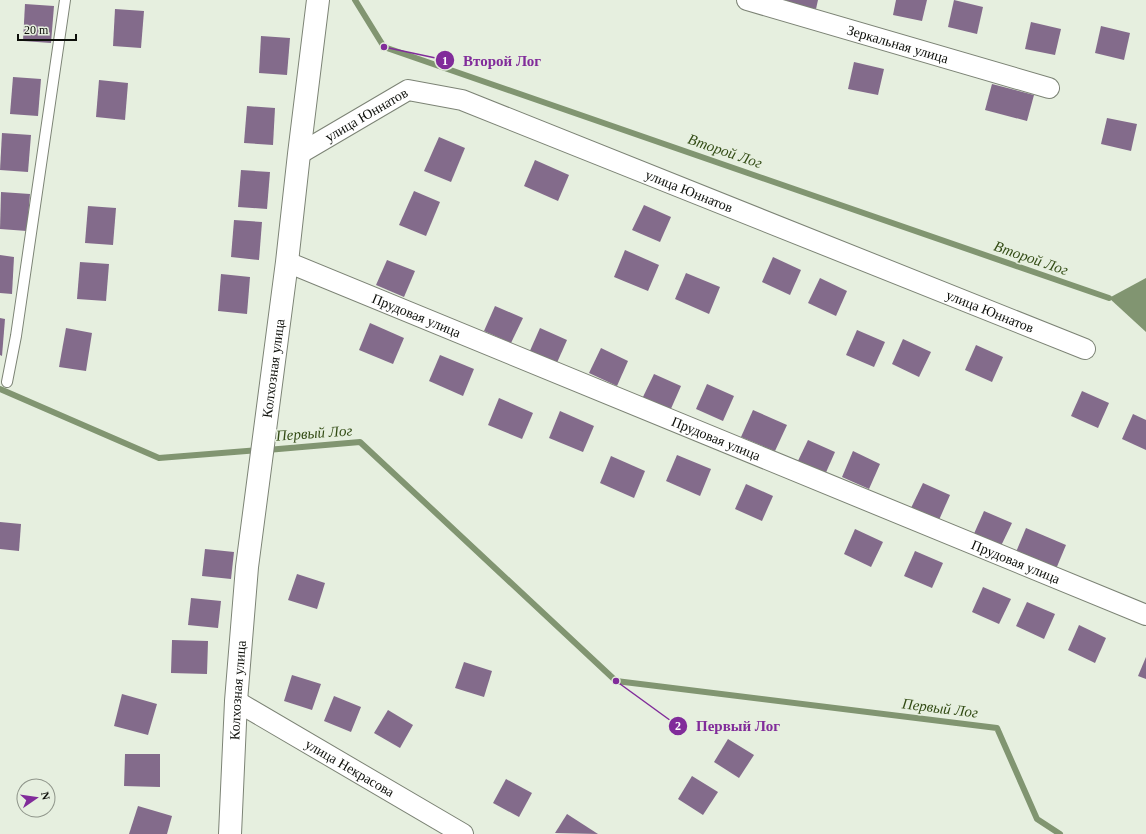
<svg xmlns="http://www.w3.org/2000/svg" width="1146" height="834" viewBox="0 0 1146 834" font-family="Georgia,serif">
<rect width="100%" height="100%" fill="#e6efdf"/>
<path fill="#819571" d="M1146,278V332L1109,298Z"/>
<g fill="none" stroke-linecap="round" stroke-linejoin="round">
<g stroke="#819571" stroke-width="6">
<path d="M355,0L384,47L1109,298"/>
<path d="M0,389L159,458L258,450"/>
<path d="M267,450L360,442L616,681L997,728L1037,819L1060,834"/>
</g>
</g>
<g fill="#836b8b">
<path d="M787,0H818L816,9L786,3Z"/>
<path d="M896,0H927L922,21L893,15Z"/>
<path d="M954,0L983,7L977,34L948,27Z"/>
<path d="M25,4L54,6L51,43L23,41Z"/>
<path d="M115,9L144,11L141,48L113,46Z"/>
<path d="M1031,22L1061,29L1055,55L1025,49Z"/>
<path d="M1101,26L1130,33L1124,60L1095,53Z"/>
<path d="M261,36L290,38L287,75L259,73Z"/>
<path d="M854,62L884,69L878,95L848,89Z"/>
<path d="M13,77L41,79L38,116L10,114Z"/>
<path d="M99,80L128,83L125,120L96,117Z"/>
<path d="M992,84L1034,95L1027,121L985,110Z"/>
<path d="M247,106L275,108L273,145L244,143Z"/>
<path d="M1107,118L1137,124L1131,151L1101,144Z"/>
<path d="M2,133L31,135L28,172L0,170Z"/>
<path d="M439,137L465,148L451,182L424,171Z"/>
<path d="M535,160L569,175L558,201L524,186Z"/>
<path d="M241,170L270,172L267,209L238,207Z"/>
<path d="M414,191L440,202L426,236L399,225Z"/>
<path d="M1,192L30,194L27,231L0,229Z"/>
<path d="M644,205L671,217L660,242L632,230Z"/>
<path d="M88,206L116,208L113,245L85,243Z"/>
<path d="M234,220L262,222L259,260L231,257Z"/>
<path d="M625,250L659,265L648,291L614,277Z"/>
<path d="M0,255L14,257L12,294L0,293Z"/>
<path d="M773,257L801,270L790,295L762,282Z"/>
<path d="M387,260L415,271L404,297L376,285Z"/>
<path d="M80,262L109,264L106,301L77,299Z"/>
<path d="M686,273L720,287L709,314L675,299Z"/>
<path d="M221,274L250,277L247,314L218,311Z"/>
<path d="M820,278L847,291L836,316L808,303Z"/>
<path d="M495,306L523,318L511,343L484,331Z"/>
<path d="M0,318L5,319L2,356L0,355Z"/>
<path d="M370,323L404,338L393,364L359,350Z"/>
<path d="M66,328L92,333L86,371L59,367Z"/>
<path d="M540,328L567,340L556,365L529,353Z"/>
<path d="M857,330L885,342L874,367L846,355Z"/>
<path d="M903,339L931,352L919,377L892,364Z"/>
<path d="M976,345L1003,357L992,382L965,370Z"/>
<path d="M601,348L628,361L617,386L589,373Z"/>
<path d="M440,355L474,369L463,396L429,381Z"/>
<path d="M654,374L681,386L670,411L642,399Z"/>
<path d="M707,384L734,396L723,421L696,409Z"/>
<path d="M1082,391L1109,403L1098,428L1071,416Z"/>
<path d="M499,398L533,413L522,439L488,425Z"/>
<path d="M753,410L787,425L775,451L741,437Z"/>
<path d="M560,411L594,426L583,452L549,438Z"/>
<path d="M1133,414L1146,420V450L1122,439Z"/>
<path d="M808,440L835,452L824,477L796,465Z"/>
<path d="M853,451L880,464L869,489L842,477Z"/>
<path d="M677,455L711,469L700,496L666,481Z"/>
<path d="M611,456L645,471L634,498L600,483Z"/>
<path d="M923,483L950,495L939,520L911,508Z"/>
<path d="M746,484L773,496L762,521L735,509Z"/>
<path d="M984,511L1012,523L1000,548L973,536Z"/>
<path d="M0,522L21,524L19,551L0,549Z"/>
<path d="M1026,528L1066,545L1056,569L1016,552Z"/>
<path d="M855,529L883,542L871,567L844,554Z"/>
<path d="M205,549L234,552L231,579L202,576Z"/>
<path d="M915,551L943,563L932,588L904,576Z"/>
<path d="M297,574L325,583L317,609L288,600Z"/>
<path d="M983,587L1011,599L999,624L972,612Z"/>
<path d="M191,598L221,601L218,628L188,625Z"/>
<path d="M1027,602L1055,614L1044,639L1016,626Z"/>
<path d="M1079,625L1106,638L1095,663L1068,650Z"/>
<path d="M172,640L208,641L207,674L171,673Z"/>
<path d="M1146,657V679L1138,676Z"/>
<path d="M464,662L492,671L484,697L455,688Z"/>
<path d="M292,675L321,684L312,710L284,701Z"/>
<path d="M122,694L157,704L148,735L114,726Z"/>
<path d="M334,696L361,707L351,732L324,721Z"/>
<path d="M388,710L413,725L400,748L374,733Z"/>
<path d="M728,739L754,755L739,778L714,762Z"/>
<path d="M125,754H160V787L124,786Z"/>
<path d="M692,776L718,792L703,815L678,799Z"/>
<path d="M506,779L532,793L519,817L493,803Z"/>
<path d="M138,806L172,816L167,834H129Z"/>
<path d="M567,814L598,834L555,833Z"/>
</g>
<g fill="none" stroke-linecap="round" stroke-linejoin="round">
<defs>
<path id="service" d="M7,382L16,336L65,0"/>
<g id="minor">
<path id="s1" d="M747,0L1049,88"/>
<path id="s2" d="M299,154L408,90L462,100L1085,349"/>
<path id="s3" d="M287,262L1146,615"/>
<path id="s4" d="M236,701L463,834"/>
</g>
<g id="tertiary">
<path id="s5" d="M230,834L236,701L247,567L287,262L299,154L318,0"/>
</g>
</defs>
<use href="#service" stroke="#7c8375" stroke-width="12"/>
<use href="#minor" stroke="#7c8375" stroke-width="22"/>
<use href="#tertiary" stroke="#7c8375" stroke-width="24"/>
<use href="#service" stroke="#fff" stroke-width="10"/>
<use href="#minor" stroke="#fff" stroke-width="20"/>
<use href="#tertiary" stroke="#fff" stroke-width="22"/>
</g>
<g text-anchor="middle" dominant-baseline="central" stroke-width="3" stroke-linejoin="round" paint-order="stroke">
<g font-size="14" fill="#0d0f0a" stroke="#e6efdf">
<text stroke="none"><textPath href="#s1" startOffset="157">Зеркальная улица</textPath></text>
<text stroke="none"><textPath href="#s2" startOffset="78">улица Юннатов</textPath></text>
<text stroke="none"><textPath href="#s2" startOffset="426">улица Юннатов</textPath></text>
<text stroke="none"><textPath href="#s2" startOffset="750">улица Юннатов</textPath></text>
<text stroke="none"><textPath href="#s3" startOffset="140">Прудовая улица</textPath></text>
<text stroke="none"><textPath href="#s5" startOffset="468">Колхозная улица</textPath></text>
<text stroke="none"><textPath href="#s3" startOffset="464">Прудовая улица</textPath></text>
<text stroke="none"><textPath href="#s3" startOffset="788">Прудовая улица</textPath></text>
<text stroke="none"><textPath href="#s5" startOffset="144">Колхозная улица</textPath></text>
<text stroke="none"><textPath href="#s4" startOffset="132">улица Некрасова</textPath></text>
</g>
<g font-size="15" font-style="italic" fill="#334c15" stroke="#e6efdf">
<text transform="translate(725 151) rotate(19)">Второй Лог</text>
<text transform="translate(1031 258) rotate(19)">Второй Лог</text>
<text transform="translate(314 433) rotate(-4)">Первый Лог</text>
<text transform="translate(940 708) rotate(7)">Первый Лог</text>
</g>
</g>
<path fill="none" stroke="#812c9a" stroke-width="1.5" d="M384 47L445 60M616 681L678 726"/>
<g fill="#812c9a" stroke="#e6efdf" stroke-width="1.5">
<circle cx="384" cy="47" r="4"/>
<circle cx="616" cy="681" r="4"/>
<circle cx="445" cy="60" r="10"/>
<circle cx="678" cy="726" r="10"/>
</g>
<g font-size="12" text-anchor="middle" font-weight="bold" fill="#fff">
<text x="445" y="65">1</text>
<text x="678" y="730">2</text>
</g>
<g font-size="15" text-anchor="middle" font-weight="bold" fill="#812c9a" stroke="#e6efdf" stroke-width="3" stroke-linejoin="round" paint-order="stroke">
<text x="502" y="66">Второй Лог</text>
<text x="738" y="731">Первый Лог</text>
</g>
<g transform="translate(36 798) rotate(77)"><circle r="19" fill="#e6efdf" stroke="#8f958a"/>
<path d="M0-3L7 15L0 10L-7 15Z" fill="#812c9a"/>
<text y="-6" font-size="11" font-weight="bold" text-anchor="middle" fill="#0d0f0a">N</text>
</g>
<path d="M18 34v6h58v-6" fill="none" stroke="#0d0f0a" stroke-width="2"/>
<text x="24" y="34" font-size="12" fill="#0d0f0a" stroke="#e6efdf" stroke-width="3" paint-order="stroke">20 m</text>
</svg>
